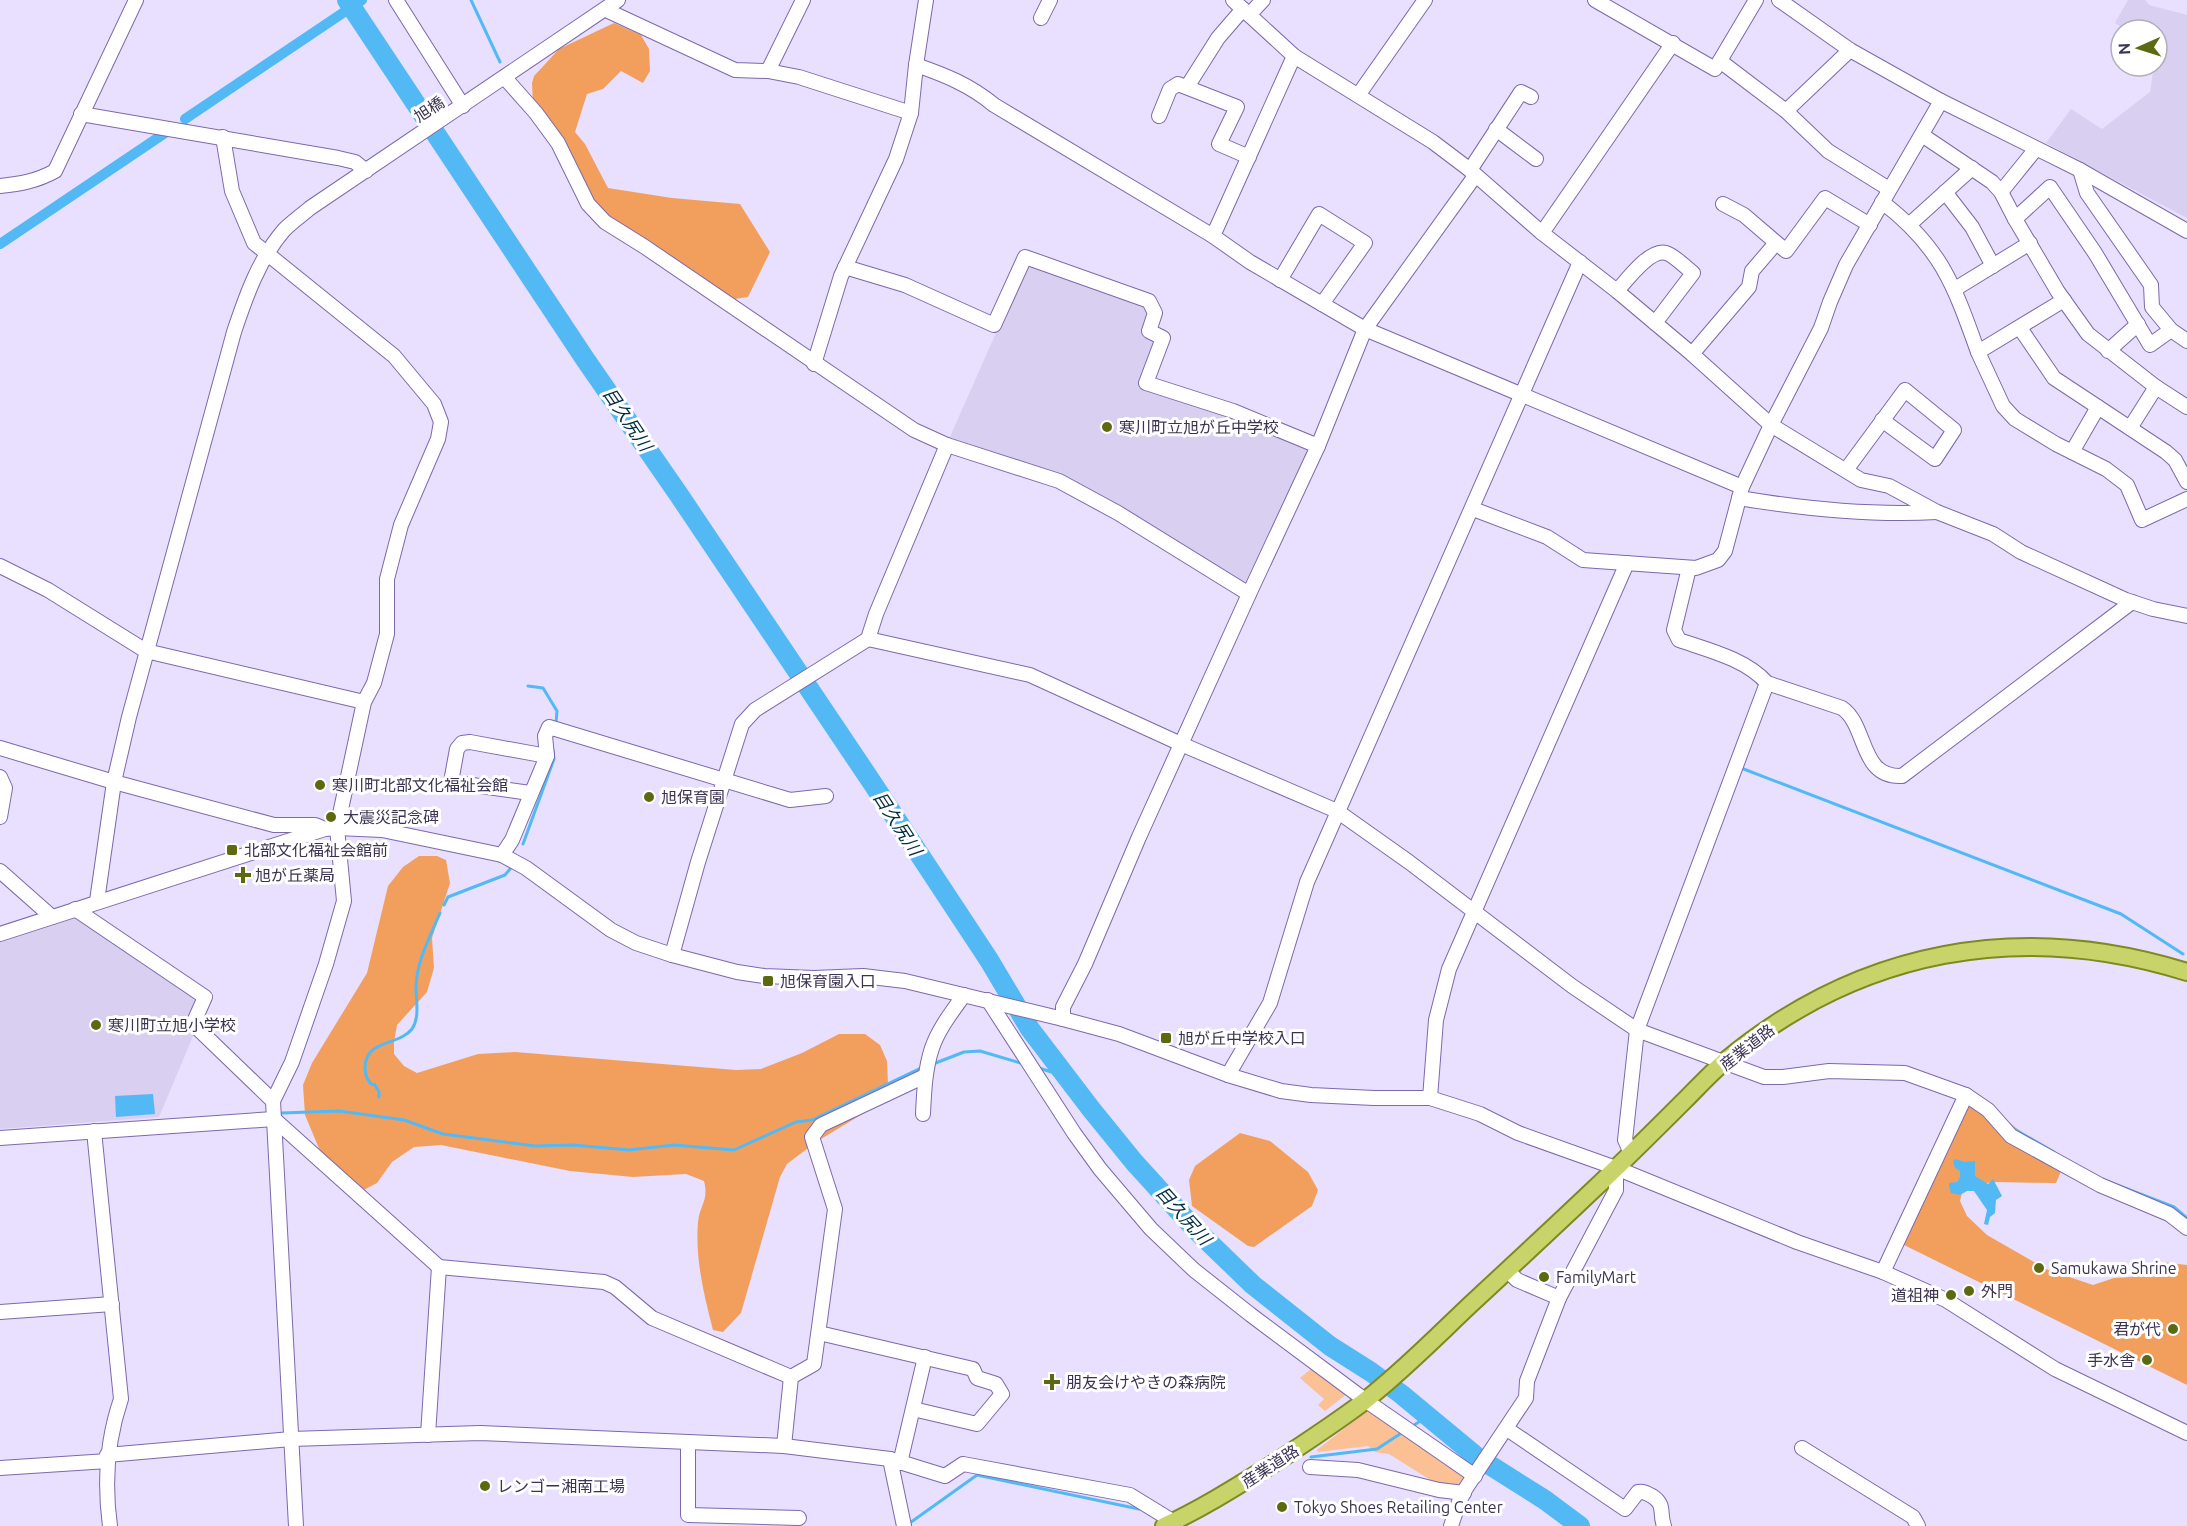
<svg xmlns="http://www.w3.org/2000/svg" width="2187" height="1526" viewBox="0 0 2187 1526" font-family="Ubuntu,'Noto Sans JP',sans-serif">
<rect width="100%" height="100%" fill="#e8e0fe"/>
<g fill="#d8cff1">
<path d="M2128,0H2145L2149,5L2187,15V218L2046,143L2071,109L2102,129L2150,92L2154,66H2157V30H2126L2115,23Z"/>
<path d="M1027,263L1144,306L1150,313L1156,340L1139,386L1206,406L1309,448L1244,585L1119,509L949,439Z"/>
<path d="M78,917L198,995L196,1029L159,1117L0,1129V942Z"/>
</g>
<g fill="#fbc094">
<path d="M1311,1369L1348,1393L1325,1411L1318,1405L1324,1399L1300,1378Z"/>
<path d="M1369,1409L1469,1478L1462,1489L1440,1486L1389,1454L1375,1452L1368,1446L1318,1452L1317,1450Z"/>
</g>
<g fill="#f29f5e">
<path d="M614,23L641,35L649,49L650,71L643,83L621,71L603,89L587,94L575,132L585,144L608,188L672,198L740,204L770,252L748,297L735,299L649,255L592,220L566,161L533,104L532,83L534,76L559,49Z"/>
<path d="M419,856H437L446,860L450,883L432,938L434,968L427,992L397,1025L394,1042V1054L404,1066L417,1073L478,1054L515,1052L736,1070L761,1069L802,1053L839,1034H865L880,1045L887,1061L888,1084L879,1104L816,1142L787,1164L780,1177L741,1313L723,1332L713,1330C704,1295 695,1259 698,1222C700,1204 709,1201 704,1181L686,1174L633,1177L570,1171L441,1145L414,1147L392,1162L377,1183L356,1194L331,1177L305,1115L303,1085L312,1063L367,973L388,886L403,867Z"/>
<path d="M1968,1100L1989,1106L2037,1145L2061,1171L2056,1183L1992,1182L1963,1188L1960,1201L1967,1216L1987,1235L2046,1269L2093,1285L2114,1278L2131,1277L2146,1266L2161,1262L2187,1265V1385L1900,1243Z"/>
<path d="M1240,1133L1270,1141L1308,1172L1318,1190L1312,1206L1254,1247L1248,1246L1192,1206L1189,1180L1195,1166Z"/>
</g>
<g fill="#52b9f5">
<path d="M153,1094L155,1114L116,1117L115,1096Z"/>
<path d="M1955,1159L1965,1162L1975,1161V1176L1988,1184L1993,1179L2002,1196L1996,1200L1995,1213L1990,1217L1988,1225L1984,1224L1987,1210L1974,1191H1967L1960,1195L1951,1193L1949,1186V1183L1957,1182L1960,1177V1171L1955,1168L1953,1161Z"/>
</g>
<g fill="none" stroke-linecap="round" stroke-linejoin="round">
<g stroke="#52b9f5" stroke-width="3">
<path d="M471,0L500,62"/>
<path d="M528,686L543,688L557,711L556,723"/>
<path d="M1741,768L2121,914L2183,954"/>
<path d="M523,844L554,759L553,750"/>
<path d="M444,905L448,897L505,875L510,869"/>
<path d="M933,1064L964,1052L980,1051L1024,1064"/>
<path d="M1039,1068L1067,1077"/>
<path d="M379,1097V1092L375,1085L371,1084C366,1078 366,1076 365,1068C365,1039 399,1046 412,1029C420,1017 416,1001 416,988C416,962 430,937 440,913"/>
<path d="M282,1113L339,1111L404,1120L443,1134L535,1146L573,1145L629,1150L674,1145L734,1150L796,1122L812,1120L923,1067"/>
<path d="M2014,1129L2054,1152"/>
<path d="M2104,1180L2174,1207L2187,1218"/>
<path d="M1411,1427L1428,1416"/>
<path d="M1311,1457L1377,1449L1403,1432"/>
<path d="M907,1525L977,1475L1139,1509"/>
</g>
<g stroke="#52b9f5" stroke-width="10">
<path d="M185,119L362,0"/>
<path d="M0,244L165,133"/>
</g>
<path stroke="#52b9f5" stroke-width="20" d="M347,0L585,359L679,495L873,784L989,960L1030,1029L1091,1109L1134,1162L1195,1229L1253,1285L1330,1346L1371,1372L1401,1394L1477,1457L1545,1500L1580,1526"/>
<defs>
<g id="minor">
<path d="M396,0L463,106"/>
<path d="M926,0L916,65C945,75 970,85 994,105L1213,236L1250,262L1365,329L1742,487"/>
<path d="M1233,0L1294,56L1433,142L1470,170L1542,233L1617,291L1692,354L1771,425L1861,480L1889,486L1937,512L1993,534L2021,552L2126,600L2153,609L2187,616"/>
<path d="M1595,0L1715,69L1756,0"/>
<path d="M1779,0L1850,50L1941,101L2080,170L2187,231"/>
<path d="M606,10L735,70L768,71L799,77L911,113"/>
<path d="M1249,15L1263,0"/>
<path d="M1041,18L1050,0"/>
<path d="M1720,61L1786,111L1828,151L1889,189"/>
<path d="M768,71L803,0"/>
<path d="M505,78L536,113L558,143L588,204L605,222L645,247L914,430L947,445L1059,481L1118,513L1249,594"/>
<path d="M1187,87L1218,38L1243,9"/>
<path d="M1359,94L1425,0"/>
<path d="M1786,111L1850,50"/>
<path d="M81,114L338,158L355,162L366,171"/>
<path d="M1159,116L1170,89L1178,84L1237,107L1219,144L1249,157"/>
<path d="M1496,129L1536,159"/>
<path d="M1922,135L1992,182L2001,192L2015,219L2058,292L2088,334L2156,387L2187,407"/>
<path d="M223,137L232,191L254,243L394,356L434,404L441,422L438,439L401,525L387,579V634L374,683L364,702L337,828L344,901L326,964L292,1062L273,1101L296,1526"/>
<path d="M1470,170L1521,92L1531,97"/>
<path d="M2080,170L2087,193L2151,285L2152,307L2171,330L2187,341"/>
<path d="M0,186C20,184 37,181 55,171L136,0"/>
<path d="M1945,192L1972,227L1993,266"/>
<path d="M2001,192L2035,150"/>
<path d="M1882,202C1941,247 1954,285 1978,352"/>
<path d="M1723,204L1744,215L1786,251L1825,198L1870,225"/>
<path d="M2015,219L2050,187L2095,253L2150,345L2171,330"/>
<path d="M1910,224L1972,168"/>
<path d="M1542,233L1673,43"/>
<path d="M1213,236L1294,56"/>
<path d="M845,267L905,285L994,325L1025,257L1149,301L1155,313L1149,331L1163,338L1146,383L1233,411L1318,446"/>
<path d="M1280,280L1319,214L1365,243L1322,304"/>
<path d="M1955,289L2030,243"/>
<path d="M1617,291C1626,281 1650,248 1666,253C1674,255 1685,267 1693,273L1655,323"/>
<path d="M2064,300L1978,352L2003,406L2015,419L2056,444L2106,469L2127,485L2142,520L2187,499"/>
<path d="M2020,328L2054,378L2166,452L2175,460L2187,482"/>
<path d="M2108,351L2138,324"/>
<path d="M1692,354L1749,287L1752,271L1776,243"/>
<path d="M814,364L841,276L896,159L911,113L916,65"/>
<path d="M2130,428L2156,387"/>
<path d="M2072,452L2098,407"/>
<path d="M1846,470L1905,390L1954,430L1935,459L1882,420"/>
<path d="M1739,498C1805,509 1870,516 1937,512"/>
<path d="M1473,509L1547,537L1583,560L1696,568L1718,560L1725,551L1742,487L1771,425L1821,328L1830,302L1846,265L1941,101"/>
<path d="M0,566L48,590L146,651L364,702"/>
<path d="M1689,568L1674,630L1679,640C1708,650 1746,659 1767,683L1842,708C1868,726 1859,778 1902,776L2132,602"/>
<path d="M868,639L1030,675L1181,744L1337,811L1409,862L1572,986L1637,1030L1764,1077H1783L1829,1071L1905,1073L1966,1095L1988,1110L2011,1136L2100,1185L2169,1214L2187,1228"/>
<path d="M0,748L114,782L274,825H315L325,829"/>
<path d="M0,777L5,788L0,817"/>
<path d="M530,793L451,782L457,749L462,743L470,742L547,756"/>
<path d="M502,855L512,840L547,756L545,736L549,727L790,800L826,796"/>
<path d="M0,871L52,917"/>
<path d="M97,901L114,782L129,717L234,332C246,296 259,259 284,230C292,222 302,215 310,208L618,0"/>
<path d="M75,909L205,997L193,1024L273,1101"/>
<path d="M0,934L325,829L337,828L382,830L502,855L526,868L611,930L636,943L672,955L737,972L764,976L814,978L863,976L905,981L1063,1019L1119,1034L1228,1075L1281,1091L1311,1095L1374,1098H1430L1452,1105L1480,1114L1518,1133L1616,1168L1797,1242L1883,1272L1946,1300L2055,1369L2187,1433"/>
<path d="M672,955L698,862L742,724L755,710L868,639L876,614L947,445"/>
<path d="M988,1000L1074,1133L1100,1169L1151,1229L1194,1270L1251,1315L1365,1400L1475,1476"/>
<path d="M1063,1019V1007L1085,964L1139,837L1249,594L1318,446L1365,329L1475,176"/>
<path d="M1228,1075L1270,1003L1307,882L1580,262"/>
<path d="M1430,1098L1436,1020L1449,969L1627,563"/>
<path d="M923,1114C924,1092 925,1069 932,1048C939,1028 952,1012 964,995"/>
<path d="M94,1131L121,1399C107,1440 104,1482 110,1526"/>
<path d="M0,1138L274,1119L439,1267L604,1282L615,1287L652,1318L791,1377"/>
<path d="M1631,1153L1625,1140L1637,1030L1767,683"/>
<path d="M1507,1270L1517,1280L1559,1298"/>
<path d="M1883,1272L1966,1095"/>
<path d="M0,1312L112,1304"/>
<path d="M819,1333L973,1369L977,1378L996,1384L1002,1394L977,1424L913,1409"/>
<path d="M1507,1429L1625,1509L1638,1492C1644,1491 1646,1493 1652,1496C1666,1505 1659,1513 1664,1526"/>
<path d="M428,1435L439,1267"/>
<path d="M688,1442V1515L799,1518"/>
<path d="M784,1446L791,1377L814,1364L835,1209L812,1137L821,1125L925,1076"/>
<path d="M1802,1448L1913,1517L1918,1526"/>
<path d="M107,1455L291,1439L480,1433L784,1446L890,1459L945,1476L963,1464L1130,1495L1174,1522"/>
<path d="M890,1459L904,1526"/>
<path d="M900,1463L925,1357"/>
<path d="M1310,1467L1358,1470L1439,1490L1464,1493"/>
<path d="M0,1468L108,1461"/>
<path d="M1451,1526L1459,1502L1466,1488L1526,1398L1527,1381L1559,1298L1616,1190V1168"/>
</g>
<path id="major" d="M1164,1526C1203,1508 1239,1485 1276,1462C1305,1443 1334,1424 1362,1403C1401,1373 1436,1337 1471,1304C1512,1266 1553,1228 1593,1190C1624,1161 1655,1130 1685,1100C1698,1087 1711,1073 1725,1061C1860,949 2020,920 2187,972"/>
</defs>
<use href="#minor" stroke="#7d68ac" stroke-width="16"/>
<use href="#major" stroke="#7f8920" stroke-width="20"/>
<use href="#minor" stroke="#fff" stroke-width="14"/>
<use href="#major" stroke="#c8d46a" stroke-width="16"/>
</g>
<g fill="#5d6910" stroke="#fff" stroke-width="2">
<circle cx="1107" cy="427" r="6"/>
<circle cx="320" cy="785" r="6"/>
<circle cx="649" cy="797" r="6"/>
<circle cx="331" cy="817" r="6"/>
<rect x="226" y="844" width="12" height="12" rx="3"/>
<path d="M240 866h6v6h6v6h-6v6h-6v-6h-6v-6h6z"/>
<rect x="762" y="975" width="12" height="12" rx="3"/>
<circle cx="96" cy="1025" r="6"/>
<rect x="1160" y="1032" width="12" height="12" rx="3"/>
<circle cx="2039" cy="1268" r="6"/>
<circle cx="1544" cy="1277" r="6"/>
<circle cx="1969" cy="1291" r="6"/>
<circle cx="1951" cy="1295" r="6"/>
<circle cx="2173" cy="1329" r="6"/>
<circle cx="2147" cy="1360" r="6"/>
<path d="M1049 1373h6v6h6v6h-6v6h-6v-6h-6v-6h6z"/>
<circle cx="485" cy="1486" r="6"/>
<circle cx="1282" cy="1507" r="6"/>
</g>
<g text-anchor="middle" dominant-baseline="central" stroke-width="6" stroke-linejoin="round" paint-order="stroke">
<g font-size="16" fill="#3c3351" stroke="#fff">
<text transform="translate(429 109) rotate(-33)">旭橋</text>
<text transform="translate(1747 1047) rotate(-38)">産業道路</text>
<text transform="translate(1270 1466) rotate(-33)">産業道路</text>
</g>
<g font-size="16" fill="#3c3351" stroke="#fff" text-anchor="start">
<text x="1119" y="427">寒川町立旭が丘中学校</text>
<text x="332" y="785">寒川町北部文化福祉会館</text>
<text x="661" y="797">旭保育園</text>
<text x="343" y="817">大震災記念碑</text>
<text x="244" y="850">北部文化福祉会館前</text>
<text x="255" y="875">旭が丘薬局</text>
<text x="780" y="981">旭保育園入口</text>
<text x="108" y="1025">寒川町立旭小学校</text>
<text x="1178" y="1038">旭が丘中学校入口</text>
<text x="2051" y="1268">Samukawa Shrine</text>
<text x="1556" y="1277">FamilyMart</text>
<text x="1981" y="1291">外門</text>
<text x="1939" y="1295" text-anchor="end">道祖神</text>
<text x="2161" y="1329" text-anchor="end">君が代</text>
<text x="2135" y="1360" text-anchor="end">手水舎</text>
<text x="1066" y="1382">朋友会けやきの森病院</text>
<text x="497" y="1486">レンゴー湘南工場</text>
<text x="1294" y="1507">Tokyo Shoes Retailing Center</text>
</g>
<g font-size="18" font-style="italic" fill="#002d44" stroke="#fff">
<text transform="translate(628 419) rotate(56)">目久尻川</text>
<text transform="translate(898 823) rotate(57)">目久尻川</text>
<text transform="translate(1184 1215) rotate(48)">目久尻川</text>
</g>
</g>
<g transform="translate(2139 48) rotate(267)"><circle r="28" fill="#ffffff" stroke="#b1adb9" stroke-width="1.5"/>
<path d="M0-4.5L10 22L0 15L-10 22Z" fill="#5d6910"/>
<text y="-9" font-size="16" font-weight="bold" text-anchor="middle" fill="#3c3351">N</text>
</g>
</svg>
